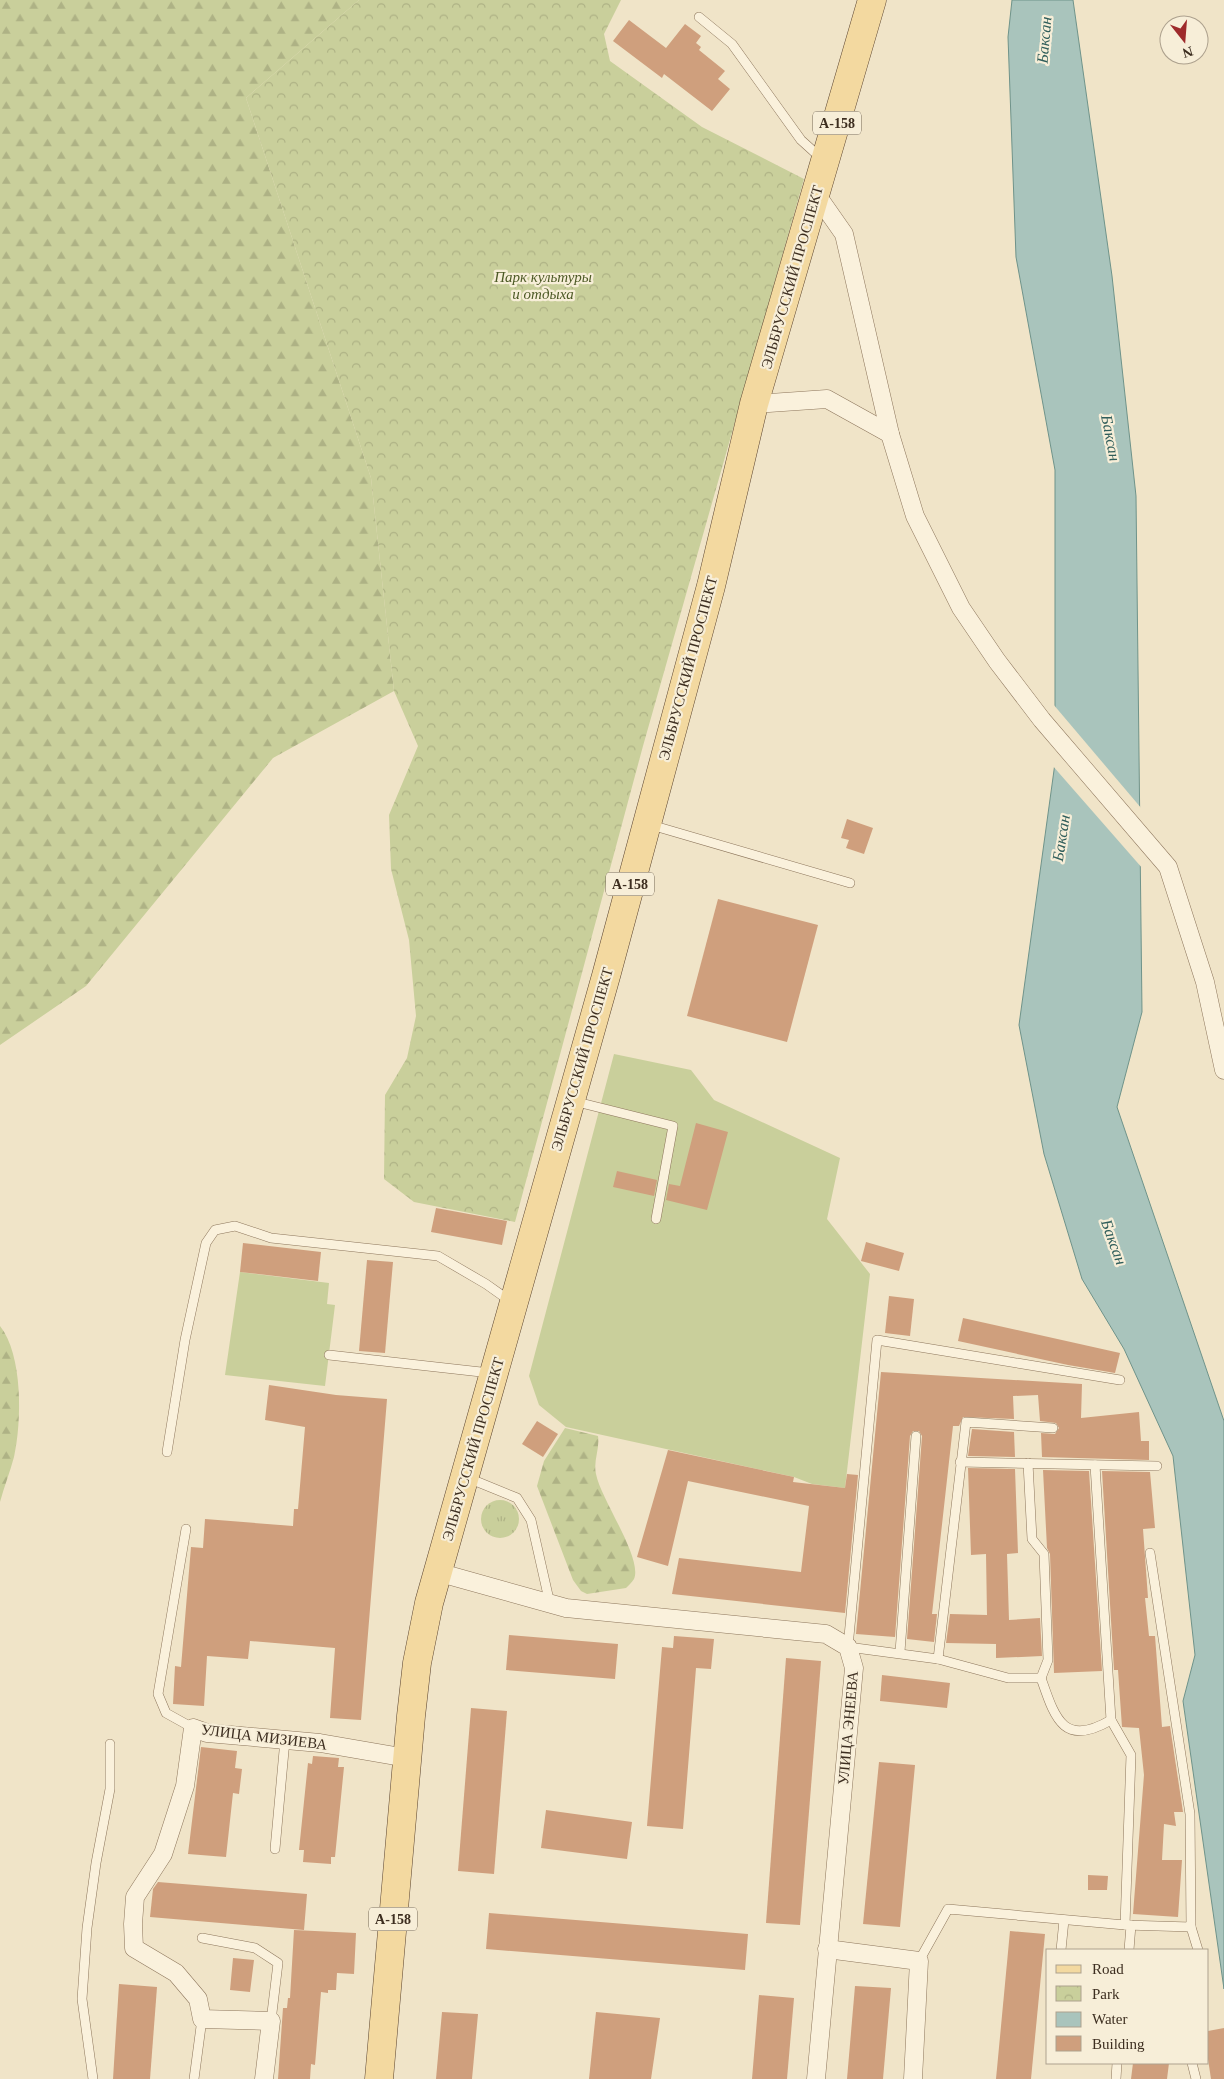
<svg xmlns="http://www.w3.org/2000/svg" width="1224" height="2079" viewBox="0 0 1224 2079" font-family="'Times New Roman',serif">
<defs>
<pattern id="grass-tufts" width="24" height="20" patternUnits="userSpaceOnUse" patternTransform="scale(1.25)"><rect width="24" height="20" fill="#c9cf9b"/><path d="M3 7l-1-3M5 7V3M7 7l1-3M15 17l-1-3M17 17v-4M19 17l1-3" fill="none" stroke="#aeb285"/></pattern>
<pattern id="forest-firs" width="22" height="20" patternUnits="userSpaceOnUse" patternTransform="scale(1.25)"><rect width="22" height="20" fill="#c9cf9b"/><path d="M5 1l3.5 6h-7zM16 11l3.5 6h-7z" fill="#aeb285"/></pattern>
<pattern id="park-crowns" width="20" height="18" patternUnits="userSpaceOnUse" patternTransform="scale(1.25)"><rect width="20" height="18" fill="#c9cf9b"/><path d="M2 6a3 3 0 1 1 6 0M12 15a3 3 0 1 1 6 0" fill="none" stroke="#aeb285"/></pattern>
</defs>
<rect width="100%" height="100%" fill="#f0e4c8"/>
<circle fill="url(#grass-tufts)" cx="500" cy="1519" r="19"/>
<g fill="url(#forest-firs)">
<path d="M0,0H359L246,98L371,478L394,691L273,758L86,986L0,1045Z"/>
<path d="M0,1326C23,1355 22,1422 14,1457C10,1472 4,1487 0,1502Z"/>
<path d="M565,1428L598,1436C600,1449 593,1461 596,1474C601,1500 643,1558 634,1579C632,1582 628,1586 626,1588L587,1594L581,1591L573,1580L537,1486L544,1461Z"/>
</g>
<path fill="url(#park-crowns)" d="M359,0H621L604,34L610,61L702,127L804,179L643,746L515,1222L414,1202L384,1179L385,1095L407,1058L416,1016L409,940L391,869L389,815L418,746L394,691L371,478L246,98Z"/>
<g fill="#c9cf9b">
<path d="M614,1054L691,1070L714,1100L840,1158L827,1219L870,1274L845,1488L812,1484L794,1477L566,1427L539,1405L529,1376Z"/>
<path d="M240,1272L329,1283L327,1304L335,1305L325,1386L225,1375Z"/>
</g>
<path fill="#a9c4bc" stroke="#6f938a" d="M1012,0H1073L1112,276L1136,496L1142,1012L1117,1107L1224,1421V1989L1183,1701L1195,1655L1173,1456L1124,1349L1082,1279L1044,1154L1019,1025L1055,763V470L1016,257L1008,37Z"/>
<path fill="#f0e4c8" d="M1053,704L1142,809L1143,869L1052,765Z"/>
<g fill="#cf9f7d">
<path d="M629,20L666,48L685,24L701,36L696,43L701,47L699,50L725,71L718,79L730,89L712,111L664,74L662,78L613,41Z"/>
<path d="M847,819L873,828L864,854L846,848L849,840L841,838Z"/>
<path d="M718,899L818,925L787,1042L687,1016Z"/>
<path d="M696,1123L728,1132L707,1210L666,1200L669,1184L680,1186Z"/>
<path d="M617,1171L657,1180L654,1196L613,1187Z"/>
<path d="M436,1208L507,1221L502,1245L431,1232Z"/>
<path d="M866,1242L904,1253L899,1271L861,1261Z"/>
<path d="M243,1243L321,1252L318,1281L240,1272Z"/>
<path d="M367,1260L393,1262L385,1353L359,1351Z"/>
<path d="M889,1296L914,1299L910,1336L885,1333Z"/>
<path d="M963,1318L1120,1353L1115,1373L1068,1365L958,1341Z"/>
<path d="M881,1372L1082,1384L1081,1418L1139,1412L1141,1441H1149V1460L1042,1457L1041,1433L1055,1434L1059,1428L1056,1423L1040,1421L1038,1395L1013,1396L1014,1419L963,1417L959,1426H953L932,1614H937L934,1642L907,1639L922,1436L919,1431H913L910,1436L895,1637L856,1634Z"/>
<path d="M269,1385L336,1395L387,1399L361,1720L330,1718L335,1648L250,1641L248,1659L207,1656L204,1706L173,1704L175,1666L181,1667L191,1547L203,1548L205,1519L293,1526L294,1509H298L305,1427L265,1420Z"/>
<path d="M537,1421L558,1434L543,1457L522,1444Z"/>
<path d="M972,1429L1014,1432L1015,1457L968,1456Z"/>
<path d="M668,1450L794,1477L793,1482L845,1488L847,1474L858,1475L845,1613L672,1594L679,1558L801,1572L809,1506L688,1481L668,1566L637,1557Z"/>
<path d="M968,1468L1015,1469L1018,1553L1007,1554L1009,1620L1040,1618L1042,1656L996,1658V1644L946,1643L950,1614L987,1615L986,1554L971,1555Z"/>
<path d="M1043,1470L1089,1471L1102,1671L1054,1673L1050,1554L1047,1548Z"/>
<path d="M1102,1471L1150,1472L1155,1528L1143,1529L1148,1598H1145L1149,1636H1155L1162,1727L1170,1726L1183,1812H1174L1176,1826L1164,1824L1162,1860H1182L1178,1917L1133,1914L1144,1775L1139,1728L1122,1727L1118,1670H1114Z"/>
<path d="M509,1635L618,1644L615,1679L506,1670Z"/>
<path d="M674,1636L714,1639L711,1669L696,1668L683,1829L647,1826L662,1647L673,1648Z"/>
<path d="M786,1658L821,1661L800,1925L766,1923Z"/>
<path d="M882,1675L950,1683L947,1708L880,1701Z"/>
<path d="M471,1708L507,1711L494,1874L458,1871Z"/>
<path d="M201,1747L237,1751L235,1768L242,1769L239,1794L233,1793L226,1857L188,1854Z"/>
<path d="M313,1756L339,1758L338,1767H344L335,1857H331V1864L303,1862L304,1850H299L308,1763L312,1764Z"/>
<path d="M879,1762L915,1765L900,1927L863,1924Z"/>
<path d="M546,1810L632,1822L627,1859L541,1848Z"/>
<path d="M1088,1875L1108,1876L1107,1890H1088Z"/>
<path d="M158,1882L307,1894L304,1930L150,1917L153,1889Z"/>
<path d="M489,1913L748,1934L745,1970L486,1949Z"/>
<path d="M294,1930L356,1933L354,1974L337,1973L336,1990H328V1993L321,1992L315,2065L311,2064L310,2079H278L283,2008H287L288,1998H290Z"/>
<path d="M1010,1931L1045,1934L1031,2079H996Z"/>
<path d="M233,1958L254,1960L250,1992L230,1990Z"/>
<path d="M119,1984L157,1987L150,2079H113Z"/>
<path d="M855,1986L891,1988L883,2079H847Z"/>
<path d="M759,1995L794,1998L787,2079H752Z"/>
<path d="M442,2012L478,2014L472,2079H436Z"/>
<path d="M596,2012L660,2018L651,2079H589Z"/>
<path d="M1224,2028V2079H1211L1208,2059V2031Z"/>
<path d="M1133,2063H1169L1167,2079H1131Z"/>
</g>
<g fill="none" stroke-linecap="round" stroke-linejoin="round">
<defs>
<g id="lane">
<path d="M699,17L732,44L801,140L822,159"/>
<path d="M651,825L850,883"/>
<path d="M573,1101L673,1126L656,1219"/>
<path d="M329,1355L490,1373"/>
<path d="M167,1452L185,1340L206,1243L215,1230L235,1226L271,1238L438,1256L486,1284L510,1301"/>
<path d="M960,1462L1157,1466"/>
<path d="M1028,1463L1032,1539L1044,1554L1048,1660L1041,1678"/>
<path d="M468,1478L517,1498L531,1520L550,1604"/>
<path d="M186,1529L158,1694L166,1713L193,1728"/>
<path d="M900,1652L916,1436"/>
<path d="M938,1659L966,1422L1053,1428"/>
<path d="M1111,1720C1063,1748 1055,1718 1041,1678H1008L938,1659L848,1647L877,1340L1120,1380"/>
<path d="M275,1849L285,1740"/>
<path d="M1125,1925L1191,1927L1190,1814L1150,1553"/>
<path d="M1191,1927L1198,1950"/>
<path d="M202,1938L255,1948L278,1963L271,2021"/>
<path d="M1061,1950L1064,1920"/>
<path d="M1129,1950L1131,1925"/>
<path d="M919,1961L948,1909L1125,1925L1131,1755L1111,1720L1095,1465"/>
<path d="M1192,2063L1196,2079"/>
<path d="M93,2079L82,1999L87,1928L96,1863L110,1789V1744"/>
<path d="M194,2079L202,2019"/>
<path d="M1116,2079L1117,2063"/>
</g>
<g id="street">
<path d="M816,194L844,234L890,434L915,516L961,608L997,661L1042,720L1168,867L1205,982L1224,1070"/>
<path d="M754,404L827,399L890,434"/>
<path d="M437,1572L566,1608L826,1634L848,1647L854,1668L816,2079"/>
<path d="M827,1949L919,1961L913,2079"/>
<path d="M264,2079L271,2021L202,2019L198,1999L176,1973L134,1948L133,1924L135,1897L163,1854L185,1786L193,1728L207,1733L320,1743L407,1758"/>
</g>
<path id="primary" d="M379,2079L411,1716L417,1663L429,1603L606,976L711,586L754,404L872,0"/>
</defs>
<use href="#lane" stroke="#8d765c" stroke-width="10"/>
<use href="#street" stroke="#8d765c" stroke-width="19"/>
<use href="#primary" stroke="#5b4430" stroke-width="29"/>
<use href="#lane" stroke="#faf1dc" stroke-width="9"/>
<use href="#street" stroke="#faf1dc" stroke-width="18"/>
<use href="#primary" stroke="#f3d9a0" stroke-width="28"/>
</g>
<g text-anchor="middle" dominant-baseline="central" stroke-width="4.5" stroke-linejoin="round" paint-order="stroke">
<g fill="#f7eed8" stroke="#756857" stroke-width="1">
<rect x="813" y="111.5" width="48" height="23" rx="4"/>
<rect x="606" y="872.5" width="48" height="23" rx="4"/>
<rect x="369" y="1907.5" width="48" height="23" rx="4"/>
</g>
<g font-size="14" font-weight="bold" fill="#3d2e20">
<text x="837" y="123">А-158</text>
<text x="630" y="884">А-158</text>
<text x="393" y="1919">А-158</text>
</g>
<g font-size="15" font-style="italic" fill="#4d5a26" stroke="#f7eed8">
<text x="543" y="277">Парк культуры<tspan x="543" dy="17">и отдыха</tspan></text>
</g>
<g font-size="15" fill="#3d2e20" stroke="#f7eed8">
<text transform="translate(792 277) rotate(-74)">ЭЛЬБРУССКИЙ ПРОСПЕКТ</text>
<text transform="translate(688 668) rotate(-75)">ЭЛЬБРУССКИЙ ПРОСПЕКТ</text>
<text transform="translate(582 1059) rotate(-74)">ЭЛЬБРУССКИЙ ПРОСПЕКТ</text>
<text transform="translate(473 1449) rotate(-74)">ЭЛЬБРУССКИЙ ПРОСПЕКТ</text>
<text transform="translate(848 1728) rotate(-85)">УЛИЦА ЭНЕЕВА</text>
<text transform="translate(264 1737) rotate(7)">УЛИЦА МИЗИЕВА</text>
</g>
<g font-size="16" font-style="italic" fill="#2f5d5a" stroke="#f7eed8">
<text transform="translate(1044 40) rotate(-85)">Баксан</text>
<text transform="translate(1111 438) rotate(79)">Баксан</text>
<text transform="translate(1061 838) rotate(-81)">Баксан</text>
<text transform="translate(1114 1242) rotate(70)">Баксан</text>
</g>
</g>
<rect x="1046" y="1949" width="162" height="115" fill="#f7eed8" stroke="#ada18e"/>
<rect x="1056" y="1965" width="25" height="8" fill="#f3d9a0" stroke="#ada18e"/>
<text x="1092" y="1974" font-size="15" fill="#3d2e20">Road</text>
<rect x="1056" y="1986" width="25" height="15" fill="url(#park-crowns)" stroke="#ada18e"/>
<text x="1092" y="1999" font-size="15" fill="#3d2e20">Park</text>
<rect x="1056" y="2012" width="25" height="15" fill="#a9c4bc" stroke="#ada18e"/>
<text x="1092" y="2024" font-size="15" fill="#3d2e20">Water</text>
<rect x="1056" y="2036" width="25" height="15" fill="#cf9f7d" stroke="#ada18e"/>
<text x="1092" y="2049" font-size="15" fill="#3d2e20">Building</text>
<g transform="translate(1184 40) rotate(163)"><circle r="24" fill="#f7eed8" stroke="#ada18e"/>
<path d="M0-4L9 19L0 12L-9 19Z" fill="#9e2a2b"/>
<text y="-8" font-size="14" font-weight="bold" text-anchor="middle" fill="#3d2e20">N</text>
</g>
</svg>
